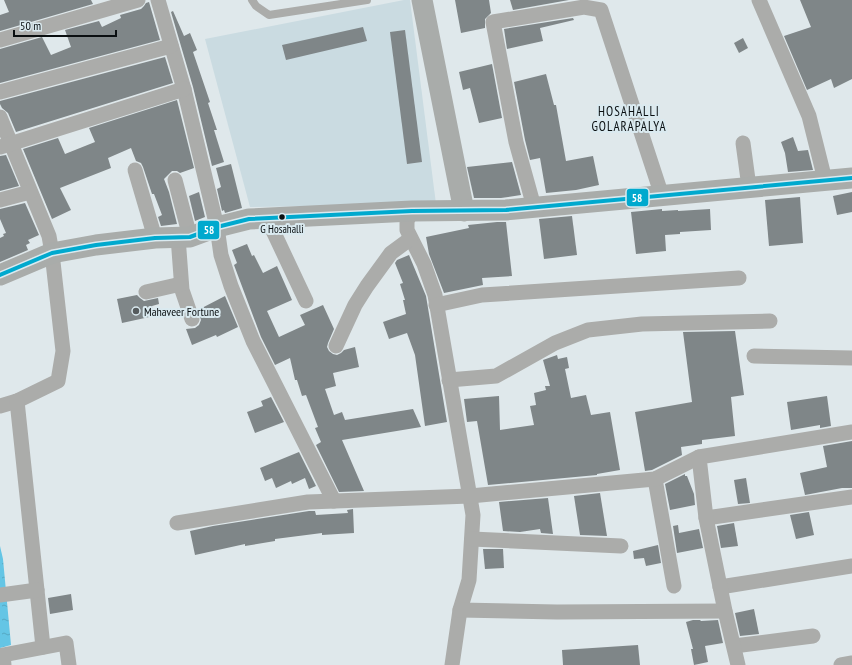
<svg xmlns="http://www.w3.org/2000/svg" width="852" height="665" viewBox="0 0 852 665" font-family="'PT Sans Narrow',sans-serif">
<defs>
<pattern id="water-ripples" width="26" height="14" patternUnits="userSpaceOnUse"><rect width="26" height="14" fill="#64c5e5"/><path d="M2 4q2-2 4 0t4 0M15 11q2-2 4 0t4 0" fill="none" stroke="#55a8c3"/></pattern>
</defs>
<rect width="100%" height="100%" fill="#dfe8eb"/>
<path fill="#cadbe1" d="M404,0H410L436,204L250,207L205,39Z"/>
<path fill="url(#water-ripples)" d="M0,546L3,559L11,645L0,648Z"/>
<g fill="#7f8688">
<path d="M4,0H91L93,4L0,31V15L9,12Z"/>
<path d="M455,0H489L491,13L485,19V28L461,33Z"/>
<path d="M510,0H569L513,10Z"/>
<path d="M800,0H852V79L834,88L831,79L807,90L784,36L811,27Z"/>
<path d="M149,2L160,40L0,83V49L42,37L51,55L71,47L65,30L99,21L102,27L121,18L120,15L141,9L144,6L146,3Z"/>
<path d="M173,11L184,36L190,33L197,50L193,52L210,102L208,103L217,130H214L224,162L212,166L193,87L171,12Z"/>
<path d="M573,18L574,20L540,28L543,41L507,49L504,29Z"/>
<path d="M363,27L367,41L286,60L282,45Z"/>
<path d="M405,30L422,162L407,164L390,32Z"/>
<path d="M743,38L748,48L739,53L734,43Z"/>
<path d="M165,57L173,83L16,132L8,113L2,108L0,104V101Z"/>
<path d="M492,64L502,118L479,123L470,88L463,90L459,72Z"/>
<path d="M546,74L554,105H556L566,161L593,156L599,185L576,190L546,193L540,158L530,160L525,140L514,82Z"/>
<path d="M177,100L194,168L180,173L177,171H172L164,179L169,192L177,224L161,226L158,217L162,215L154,194H152L143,167L141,163L136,161L131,148L108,158L111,168L60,188L71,210L52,219L23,149L58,138L65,154L95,142L89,128Z"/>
<path d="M793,137L798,151L808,150L813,170L788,172L785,153L781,142Z"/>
<path d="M6,155L19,186L0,191V156Z"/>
<path d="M512,162L521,195L501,198H474L467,167Z"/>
<path d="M231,164L242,208L225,213L224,210L222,211L217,189L221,187L216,168Z"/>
<path d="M199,192L205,217L195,221L189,196Z"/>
<path d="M852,192V212L837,215L833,196Z"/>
<path d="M800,197L803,243L769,246L765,200Z"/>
<path d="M25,203L39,235L28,240L30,243L26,245L28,250L0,262V238L4,236L3,234L6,233L0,219V209Z"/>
<path d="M662,209V211L678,210V211L710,209L711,230L680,232V234L665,235L666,251L636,254L631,212Z"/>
<path d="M572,216L577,255L544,259L539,219Z"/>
<path d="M497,222H506L512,276L482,278L483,285L444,293L429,254L426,237L469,228L468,225Z"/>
<path d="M247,244L252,256L254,255L263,273L277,266L292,300L267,311L279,337L305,325L300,315L323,305L334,329L328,343L327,347L329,351L333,354L337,355L341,353L344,350L355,347L359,367L333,373L336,386L325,389L334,415L342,412L345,420L413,409L421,427L342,440L364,491L339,492L316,445L321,442L315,428L318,427L306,395L302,396L297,380H295L290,358L275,365L261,337L234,265L237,263L232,250Z"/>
<path d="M409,255L426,296L447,422L425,426L415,355L407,333L389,339L383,322L406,314L403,300H405L400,284L403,283L395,263L397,260Z"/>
<path d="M137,295L140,298L144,301L158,298L159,304L152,306L154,316L122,323L117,299Z"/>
<path d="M225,296L238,327L217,337L216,335L192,345L186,329L195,328L199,325L201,320L198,310Z"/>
<path d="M735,331L744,395L731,397L735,436L702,440V444L681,447L682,455L652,470L645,471L635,412L692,402L683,332Z"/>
<path d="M557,355L558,359L567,357L569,368L565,369L571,398L586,395L591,415L610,412L620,470L597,474V475L488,485L477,421L467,422L464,399L499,396L500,430L534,425L530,406L536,405L534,393L546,390L545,386H550L543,360Z"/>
<path d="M827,396L831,426L820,428V425L791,430L787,402Z"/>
<path d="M271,397L284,422L255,433L247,412L263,406L261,401Z"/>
<path d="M852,441V488H842L805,495L800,473L827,467L823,446Z"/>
<path d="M299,452L316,486L309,489L305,478L292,484L291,481L276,488L272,478L265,481L260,468Z"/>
<path d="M685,474V476H687L694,494L695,505L670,510L665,484Z"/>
<path d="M746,478L750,503L738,504L734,480Z"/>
<path d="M600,493L607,536L580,535L574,496Z"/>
<path d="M548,498L553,534L541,533L540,529L520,532L503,531L499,502Z"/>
<path d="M353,509L354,533L322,535V533L275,539V541L245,546V544L195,555L190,531L213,526L309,511H315L316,515L348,513L347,510Z"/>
<path d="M809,512L814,535L796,539L790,515Z"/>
<path d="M734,523L738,546L721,548L717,526Z"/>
<path d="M678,525L679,533L699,529L703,548L677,553L673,526Z"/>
<path d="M658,545L661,563L646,566L644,558L634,559L633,551Z"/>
<path d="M483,549H503L504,568L485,569Z"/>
<path d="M71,594L73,610L50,614L48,598Z"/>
<path d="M754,609L759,634L740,636L735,613Z"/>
<path d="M693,620H700L701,621L718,620L723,643L705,646L708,662L694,665L691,649H693L686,622Z"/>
<path d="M638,645L640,665H563L562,650Z"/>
</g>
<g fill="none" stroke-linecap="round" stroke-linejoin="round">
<path stroke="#abacaa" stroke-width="8" d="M252,0L256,6L269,15L367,0"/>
<g stroke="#abacaa" stroke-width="15">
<path d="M158,0L184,89L217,227L221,255L231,286L253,341L334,501"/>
<path d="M759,0L809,116L825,180"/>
<path d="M0,40L138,0"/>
<path d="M0,92L171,46"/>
<path d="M0,117L49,236L52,253L63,351L58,381L17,401L0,406"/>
<path d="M743,143L749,187"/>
<path d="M0,147L184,89"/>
<path d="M135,170L155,238"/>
<path d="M175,180L190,237"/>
<path d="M0,200L30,192"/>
<path d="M534,207L516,142L493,22L584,7L601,10L662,196"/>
<path d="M412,211L407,221V230L424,264L435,295L473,515L469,580L460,610L452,665"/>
<path d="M267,218L306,301"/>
<path d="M178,237L182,290L192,319"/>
<path d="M146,292L181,284"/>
<path d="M436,305L482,295L739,278"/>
<path d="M336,346L355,305L367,286L391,253L410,239"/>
<path d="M754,356L852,358"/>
<path d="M449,380L496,376L555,343L588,330L642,324L770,321"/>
<path d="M17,401L43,647"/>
<path d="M655,479L674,586"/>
<path d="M706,518L852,497"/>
<path d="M177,523L308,502L470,496L655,479L699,457"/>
<path d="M472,539L621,546"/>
<path d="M720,587L852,566"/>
<path d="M0,595L37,590"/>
<path d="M460,610L557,612L725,611"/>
<path d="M734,646L813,636"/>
<path d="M4,665L3,655L66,643L69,665"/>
<path d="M738,665L725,611L706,518L699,457L852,432"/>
<path d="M841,665L852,663"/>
</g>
<g stroke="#a9acaa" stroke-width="21">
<path d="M422,0L464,211"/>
<path d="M0,275L52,253L96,245L155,238L190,237L217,227L249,219L412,211L506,210L852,178"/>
</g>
<defs>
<path id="bus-1" d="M0,275L52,253L96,245L155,238L190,237L217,227L249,219L412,211L506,210L852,178"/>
</defs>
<use href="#bus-1" stroke="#daeaf0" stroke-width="7"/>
<use href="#bus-1" stroke="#00a9ce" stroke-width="4"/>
</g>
<circle fill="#0a0f11" stroke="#daeaf0" stroke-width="1.5" cx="282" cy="217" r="3.5"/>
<circle fill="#555b5d" stroke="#daeaf0" stroke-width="1.5" cx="136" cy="311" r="4"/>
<g text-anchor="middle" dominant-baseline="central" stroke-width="4" stroke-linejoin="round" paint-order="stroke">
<g font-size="11" fill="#0a0f11" stroke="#daeaf0">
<text x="282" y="229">G Hosahalli</text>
</g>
<g font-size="12" fill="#0a0f11" stroke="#daeaf0" text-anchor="start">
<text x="144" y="311">Mahaveer Fortune</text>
</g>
<g font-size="13" letter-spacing="1" fill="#0a0f11" stroke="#daeaf0">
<text x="629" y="111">HOSAHALLI<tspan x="629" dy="15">GOLARAPALYA</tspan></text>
</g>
</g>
<g stroke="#daeaf0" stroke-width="1.5">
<rect x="626" y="188" width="23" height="19" rx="4" fill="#00a9ce"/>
<rect x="197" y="220" width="23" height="20" rx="4" fill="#00a9ce"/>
</g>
<g font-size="11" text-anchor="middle" font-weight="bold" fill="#fff">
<text x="637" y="202">58</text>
<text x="209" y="234">58</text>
</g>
<path d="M14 30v6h102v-6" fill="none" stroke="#0a0f11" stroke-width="2"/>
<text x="20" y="30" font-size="12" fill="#0a0f11" stroke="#daeaf0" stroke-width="3" paint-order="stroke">50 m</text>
</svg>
